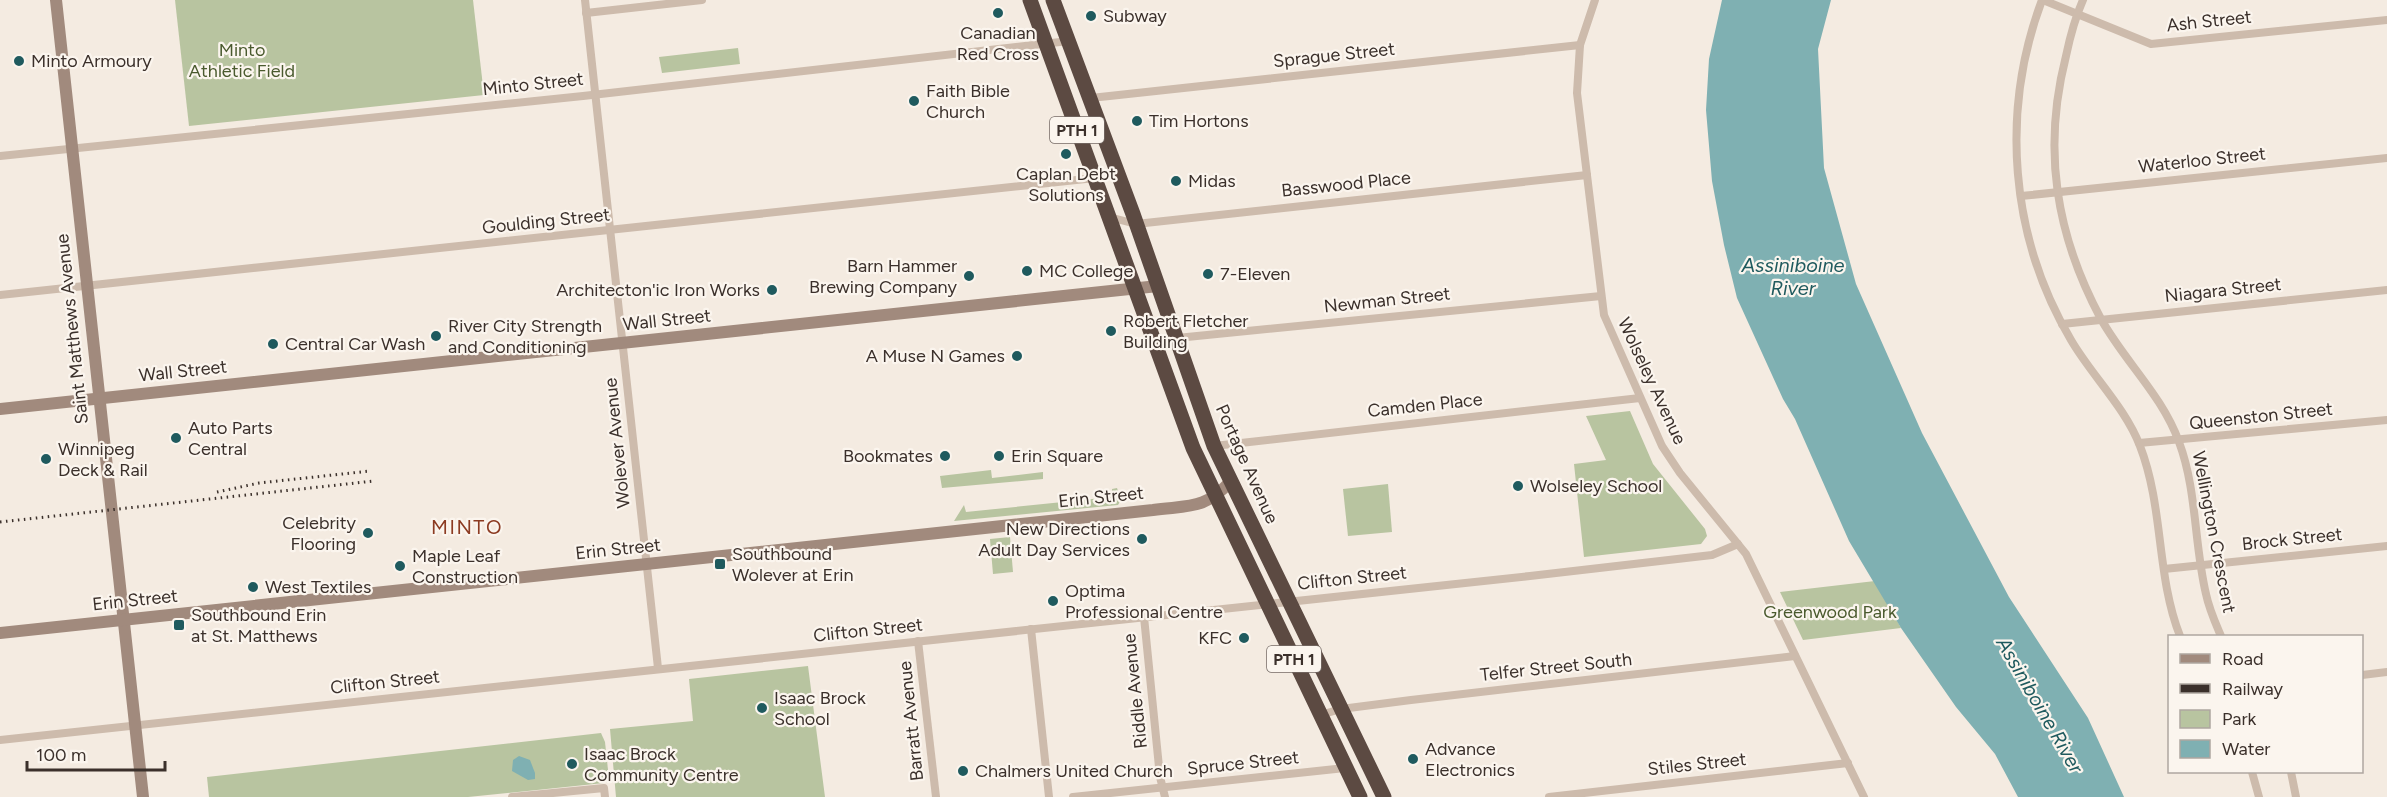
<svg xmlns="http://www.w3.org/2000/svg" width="2387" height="797" viewBox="0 0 2387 797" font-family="Figtree,sans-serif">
<rect width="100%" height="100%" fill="#f4ebe1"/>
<g fill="#b8c4a0">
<path d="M175,0H473L484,95L189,126Z"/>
<path d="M738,48L740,64L662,73L659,57Z"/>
<path d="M1630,411L1653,464L1705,529L1707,536L1701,544L1584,557L1574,464L1606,460L1586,416Z"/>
<path d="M991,470L992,478L1043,472V479L942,488L940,476Z"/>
<path d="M1388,484L1392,532L1348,536L1343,489Z"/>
<path d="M1117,488L1121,500L1118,505L954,521L964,505L966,512L1112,497V489Z"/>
<path d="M1010,537L1013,572L993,574L990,539Z"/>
<path d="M1875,581L1901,628L1803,640L1780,592Z"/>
<path d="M808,666L825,797H616L610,729L693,721L689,679Z"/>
<path d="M601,733L605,742L609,779L604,783L468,797H209L207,777Z"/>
</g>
<g fill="#7fb0b2">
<path d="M1722,0H1831L1818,49L1824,168L1856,284L1922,433L2009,597L2088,718L2124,797H2018L1995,754L1956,707L1901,628L1849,541L1795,419L1783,399L1737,298L1724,245L1712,181L1706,110L1709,59Z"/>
<path d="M519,756L530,760L535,773V779L528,780L512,771L513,760Z"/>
</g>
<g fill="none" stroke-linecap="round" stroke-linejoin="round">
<g stroke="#cdbbac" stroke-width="8">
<path d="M585,0L658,668"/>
<path d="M1595,0L1580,45L1577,93L1604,315L1662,446L1680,473L1746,554L1864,797"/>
<path d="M2042,0C2000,112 2010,237 2071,340C2092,376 2125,407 2140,446C2164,508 2156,575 2180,636"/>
<path d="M2043,0L2151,44L2387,20"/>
<path d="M2083,0C2075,18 2070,37 2066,56C2042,150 2056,235 2101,319C2125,362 2162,395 2179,442C2197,490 2194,544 2206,594C2209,609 2215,622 2221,636"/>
<path d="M586,13L702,0"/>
<path d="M1091,98L1580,45"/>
<path d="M0,156L583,96L1069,41"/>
<path d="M2021,196L2387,158"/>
<path d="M1109,217L1136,224L1587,175"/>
<path d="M0,295L1095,178"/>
<path d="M2062,324L2387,290"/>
<path d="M1177,338L1601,296"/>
<path d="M2139,443L2387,420"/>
<path d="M1214,446L1640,398"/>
<path d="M2164,569L2387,546"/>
<path d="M1144,617L1160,777L1165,797"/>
<path d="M1031,629L1049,797"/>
<path d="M918,641L936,797"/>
<path d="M2362,675L2387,672"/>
<path d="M1320,715L1341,709L1411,700L1795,656"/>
<path d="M0,740L1530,576L1712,555L1738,544"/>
<path d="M2252,772L2259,797"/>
<path d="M2291,772L2296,797"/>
<path d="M512,797L604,788L605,797"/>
<path d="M1073,797L1345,768"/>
<path d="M1549,797L1848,763"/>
</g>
<g stroke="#a18a7d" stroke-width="12">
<path d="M56,0L143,797"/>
<path d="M0,409L1158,286"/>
<path d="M0,633L1153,510C1190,505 1204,510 1231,481"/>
</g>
<g stroke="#5c4a42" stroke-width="15">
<path d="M1030,0L1193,448L1360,797"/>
<path d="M1053,0L1133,214L1214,446L1384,797"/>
</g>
<g stroke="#3b302b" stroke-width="3" stroke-dasharray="1.5 4.5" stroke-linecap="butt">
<path d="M217,492L259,483L370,471"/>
<path d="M0,522L374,481"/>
</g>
</g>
<g fill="#1f5a5e" stroke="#fbf5ee" stroke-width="2">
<circle cx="998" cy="13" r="6"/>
<circle cx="1091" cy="16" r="6"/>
<circle cx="19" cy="61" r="6"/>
<circle cx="914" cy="101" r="6"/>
<circle cx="1137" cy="121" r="6"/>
<circle cx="1066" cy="154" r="6"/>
<circle cx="1176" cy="181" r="6"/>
<circle cx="1027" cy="271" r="6"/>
<circle cx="1208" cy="274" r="6"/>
<circle cx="969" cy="276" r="6"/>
<circle cx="772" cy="290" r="6"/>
<circle cx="1111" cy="331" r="6"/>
<circle cx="436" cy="336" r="6"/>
<circle cx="273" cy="344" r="6"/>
<circle cx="1017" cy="356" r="6"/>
<circle cx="176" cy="438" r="6"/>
<circle cx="945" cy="456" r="6"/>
<circle cx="999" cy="456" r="6"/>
<circle cx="46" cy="459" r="6"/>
<circle cx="1518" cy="486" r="6"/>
<circle cx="368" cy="533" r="6"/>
<circle cx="1142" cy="539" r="6"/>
<rect x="714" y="558" width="12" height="12" rx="3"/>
<circle cx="400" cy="566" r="6"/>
<circle cx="253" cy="587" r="6"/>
<circle cx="1053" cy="601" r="6"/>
<rect x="173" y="619" width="12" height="12" rx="3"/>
<circle cx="1244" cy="638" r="6"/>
<circle cx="762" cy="708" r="6"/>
<circle cx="1413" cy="759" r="6"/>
<circle cx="572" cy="764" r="6"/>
<circle cx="963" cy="771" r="6"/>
</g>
<g text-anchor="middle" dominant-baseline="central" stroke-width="4.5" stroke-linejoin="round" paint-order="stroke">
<g fill="#fbf5ee" stroke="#756b66" stroke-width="1.5">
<rect x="1050" y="117" width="54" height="26" rx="4.5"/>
<rect x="1267" y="646" width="54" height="26" rx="4.5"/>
</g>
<g font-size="16" font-weight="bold" fill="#3b302b">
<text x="1077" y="130">PTH 1</text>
<text x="1294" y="659">PTH 1</text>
</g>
<g font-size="18" fill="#3b302b" stroke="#fbf5ee" text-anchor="start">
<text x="1103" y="16">Subway</text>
<text x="998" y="33" text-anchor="middle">Canadian<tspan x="998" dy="21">Red Cross</tspan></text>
<text x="31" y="61">Minto Armoury</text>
<text x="926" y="91">Faith Bible<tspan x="926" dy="21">Church</tspan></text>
<text x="1149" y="121">Tim Hortons</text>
<text x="1066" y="174" text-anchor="middle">Caplan Debt<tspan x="1066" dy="21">Solutions</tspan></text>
<text x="1188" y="181">Midas</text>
<text x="957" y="266" text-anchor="end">Barn Hammer<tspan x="957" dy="21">Brewing Company</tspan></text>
<text x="1039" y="271">MC College</text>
<text x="1220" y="274">7-Eleven</text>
<text x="760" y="290" text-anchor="end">Architecton'ic Iron Works</text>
<text x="1123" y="321">Robert Fletcher<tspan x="1123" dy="21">Building</tspan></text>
<text x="448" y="326">River City Strength<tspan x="448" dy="21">and Conditioning</tspan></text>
<text x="285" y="344">Central Car Wash</text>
<text x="1005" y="356" text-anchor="end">A Muse N Games</text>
<text x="188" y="428">Auto Parts<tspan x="188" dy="21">Central</tspan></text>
<text x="58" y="449">Winnipeg<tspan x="58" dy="21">Deck &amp; Rail</tspan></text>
<text x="933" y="456" text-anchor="end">Bookmates</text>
<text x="1011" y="456">Erin Square</text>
<text x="1530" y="486">Wolseley School</text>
<text x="356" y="523" text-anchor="end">Celebrity<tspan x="356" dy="21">Flooring</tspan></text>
<text x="1130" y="529" text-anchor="end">New Directions<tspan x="1130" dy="21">Adult Day Services</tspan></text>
<text x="732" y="554">Southbound<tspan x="732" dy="21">Wolever at Erin</tspan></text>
<text x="412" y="556">Maple Leaf<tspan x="412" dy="21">Construction</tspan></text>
<text x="265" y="587">West Textiles</text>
<text x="1065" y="591">Optima<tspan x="1065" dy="21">Professional Centre</tspan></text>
<text x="191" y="615">Southbound Erin<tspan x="191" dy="21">at St. Matthews</tspan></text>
<text x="1232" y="638" text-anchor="end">KFC</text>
<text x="774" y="698">Isaac Brock<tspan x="774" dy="21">School</tspan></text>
<text x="1425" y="749">Advance<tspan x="1425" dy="21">Electronics</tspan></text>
<text x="584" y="754">Isaac Brock<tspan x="584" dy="21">Community Centre</tspan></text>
<text x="975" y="771">Chalmers United Church</text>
</g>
<g font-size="18" fill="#3b302b" stroke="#fbf5ee">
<text transform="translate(2209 21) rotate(-6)">Ash Street</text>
<text transform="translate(1334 55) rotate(-6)">Sprague Street</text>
<text transform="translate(533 84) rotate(-6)">Minto Street</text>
<text transform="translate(2202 160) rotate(-6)">Waterloo Street</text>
<text transform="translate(1346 184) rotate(-6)">Basswood Place</text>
<text transform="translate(546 221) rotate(-6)">Goulding Street</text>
<text transform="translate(2223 290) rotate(-6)">Niagara Street</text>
<text transform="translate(1387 300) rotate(-6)">Newman Street</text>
<text transform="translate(667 320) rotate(-6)">Wall Street</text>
<text transform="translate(72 329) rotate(-96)">Saint Matthews Avenue</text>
<text transform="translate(183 371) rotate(-6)">Wall Street</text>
<text transform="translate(1652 381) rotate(65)">Wolseley Avenue</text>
<text transform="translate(1425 405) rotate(-6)">Camden Place</text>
<text transform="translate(2261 416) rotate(-6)">Queenston Street</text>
<text transform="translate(617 443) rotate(-96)">Wolever Avenue</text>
<text transform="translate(1247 464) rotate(66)">Portage Avenue</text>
<text transform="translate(1101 497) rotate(-6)">Erin Street</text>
<text transform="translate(2214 532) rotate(79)">Wellington Crescent</text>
<text transform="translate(2292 539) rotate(-6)">Brock Street</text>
<text transform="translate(618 549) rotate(-6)">Erin Street</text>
<text transform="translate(1352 578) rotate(-6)">Clifton Street</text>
<text transform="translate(135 600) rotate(-6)">Erin Street</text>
<text transform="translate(868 630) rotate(-6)">Clifton Street</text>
<text transform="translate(1556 667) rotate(-6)">Telfer Street South</text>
<text transform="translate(385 682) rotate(-6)">Clifton Street</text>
<text transform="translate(1135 691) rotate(-96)">Riddle Avenue</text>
<text transform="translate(911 721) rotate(-96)">Barratt Avenue</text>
<text transform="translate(1243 763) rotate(-6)">Spruce Street</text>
<text transform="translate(1697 764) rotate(-6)">Stiles Street</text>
</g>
<g font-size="18" fill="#4a5a2e" stroke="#fbf5ee">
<text x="242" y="50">Minto<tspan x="242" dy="21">Athletic Field</tspan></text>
<text x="1830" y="612">Greenwood Park</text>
</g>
<g font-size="20" font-style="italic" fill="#1f5a5e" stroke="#fbf5ee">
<text x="1793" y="265">Assiniboine<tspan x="1793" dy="23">River</tspan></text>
<text transform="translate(2040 705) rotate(60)">Assiniboine River</text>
</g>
<g font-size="20" letter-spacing="1.5" fill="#8c3b22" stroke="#fbf5ee">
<text x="467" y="527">MINTO</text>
</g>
</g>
<rect x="2168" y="635" width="195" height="138" fill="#fbf5ee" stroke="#aea6a0" stroke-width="1.5"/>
<rect x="2180" y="654" width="30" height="9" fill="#a18a7d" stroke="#aea6a0" stroke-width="1.5"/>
<text x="2222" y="665" font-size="18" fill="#3b302b">Road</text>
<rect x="2180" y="684" width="30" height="9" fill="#3b302b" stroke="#aea6a0" stroke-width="1.5"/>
<text x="2222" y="695" font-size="18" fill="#3b302b">Railway</text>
<rect x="2180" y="710" width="30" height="18" fill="#b8c4a0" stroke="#aea6a0" stroke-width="1.5"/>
<text x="2222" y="725" font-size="18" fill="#3b302b">Park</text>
<rect x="2180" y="740" width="30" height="18" fill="#7fb0b2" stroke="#aea6a0" stroke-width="1.5"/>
<text x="2222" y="755" font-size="18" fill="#3b302b">Water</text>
<path d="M27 761v9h138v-9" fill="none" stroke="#3b302b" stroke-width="3"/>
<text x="36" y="761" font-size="18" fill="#3b302b" stroke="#fbf5ee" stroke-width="4.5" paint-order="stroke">100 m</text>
</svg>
